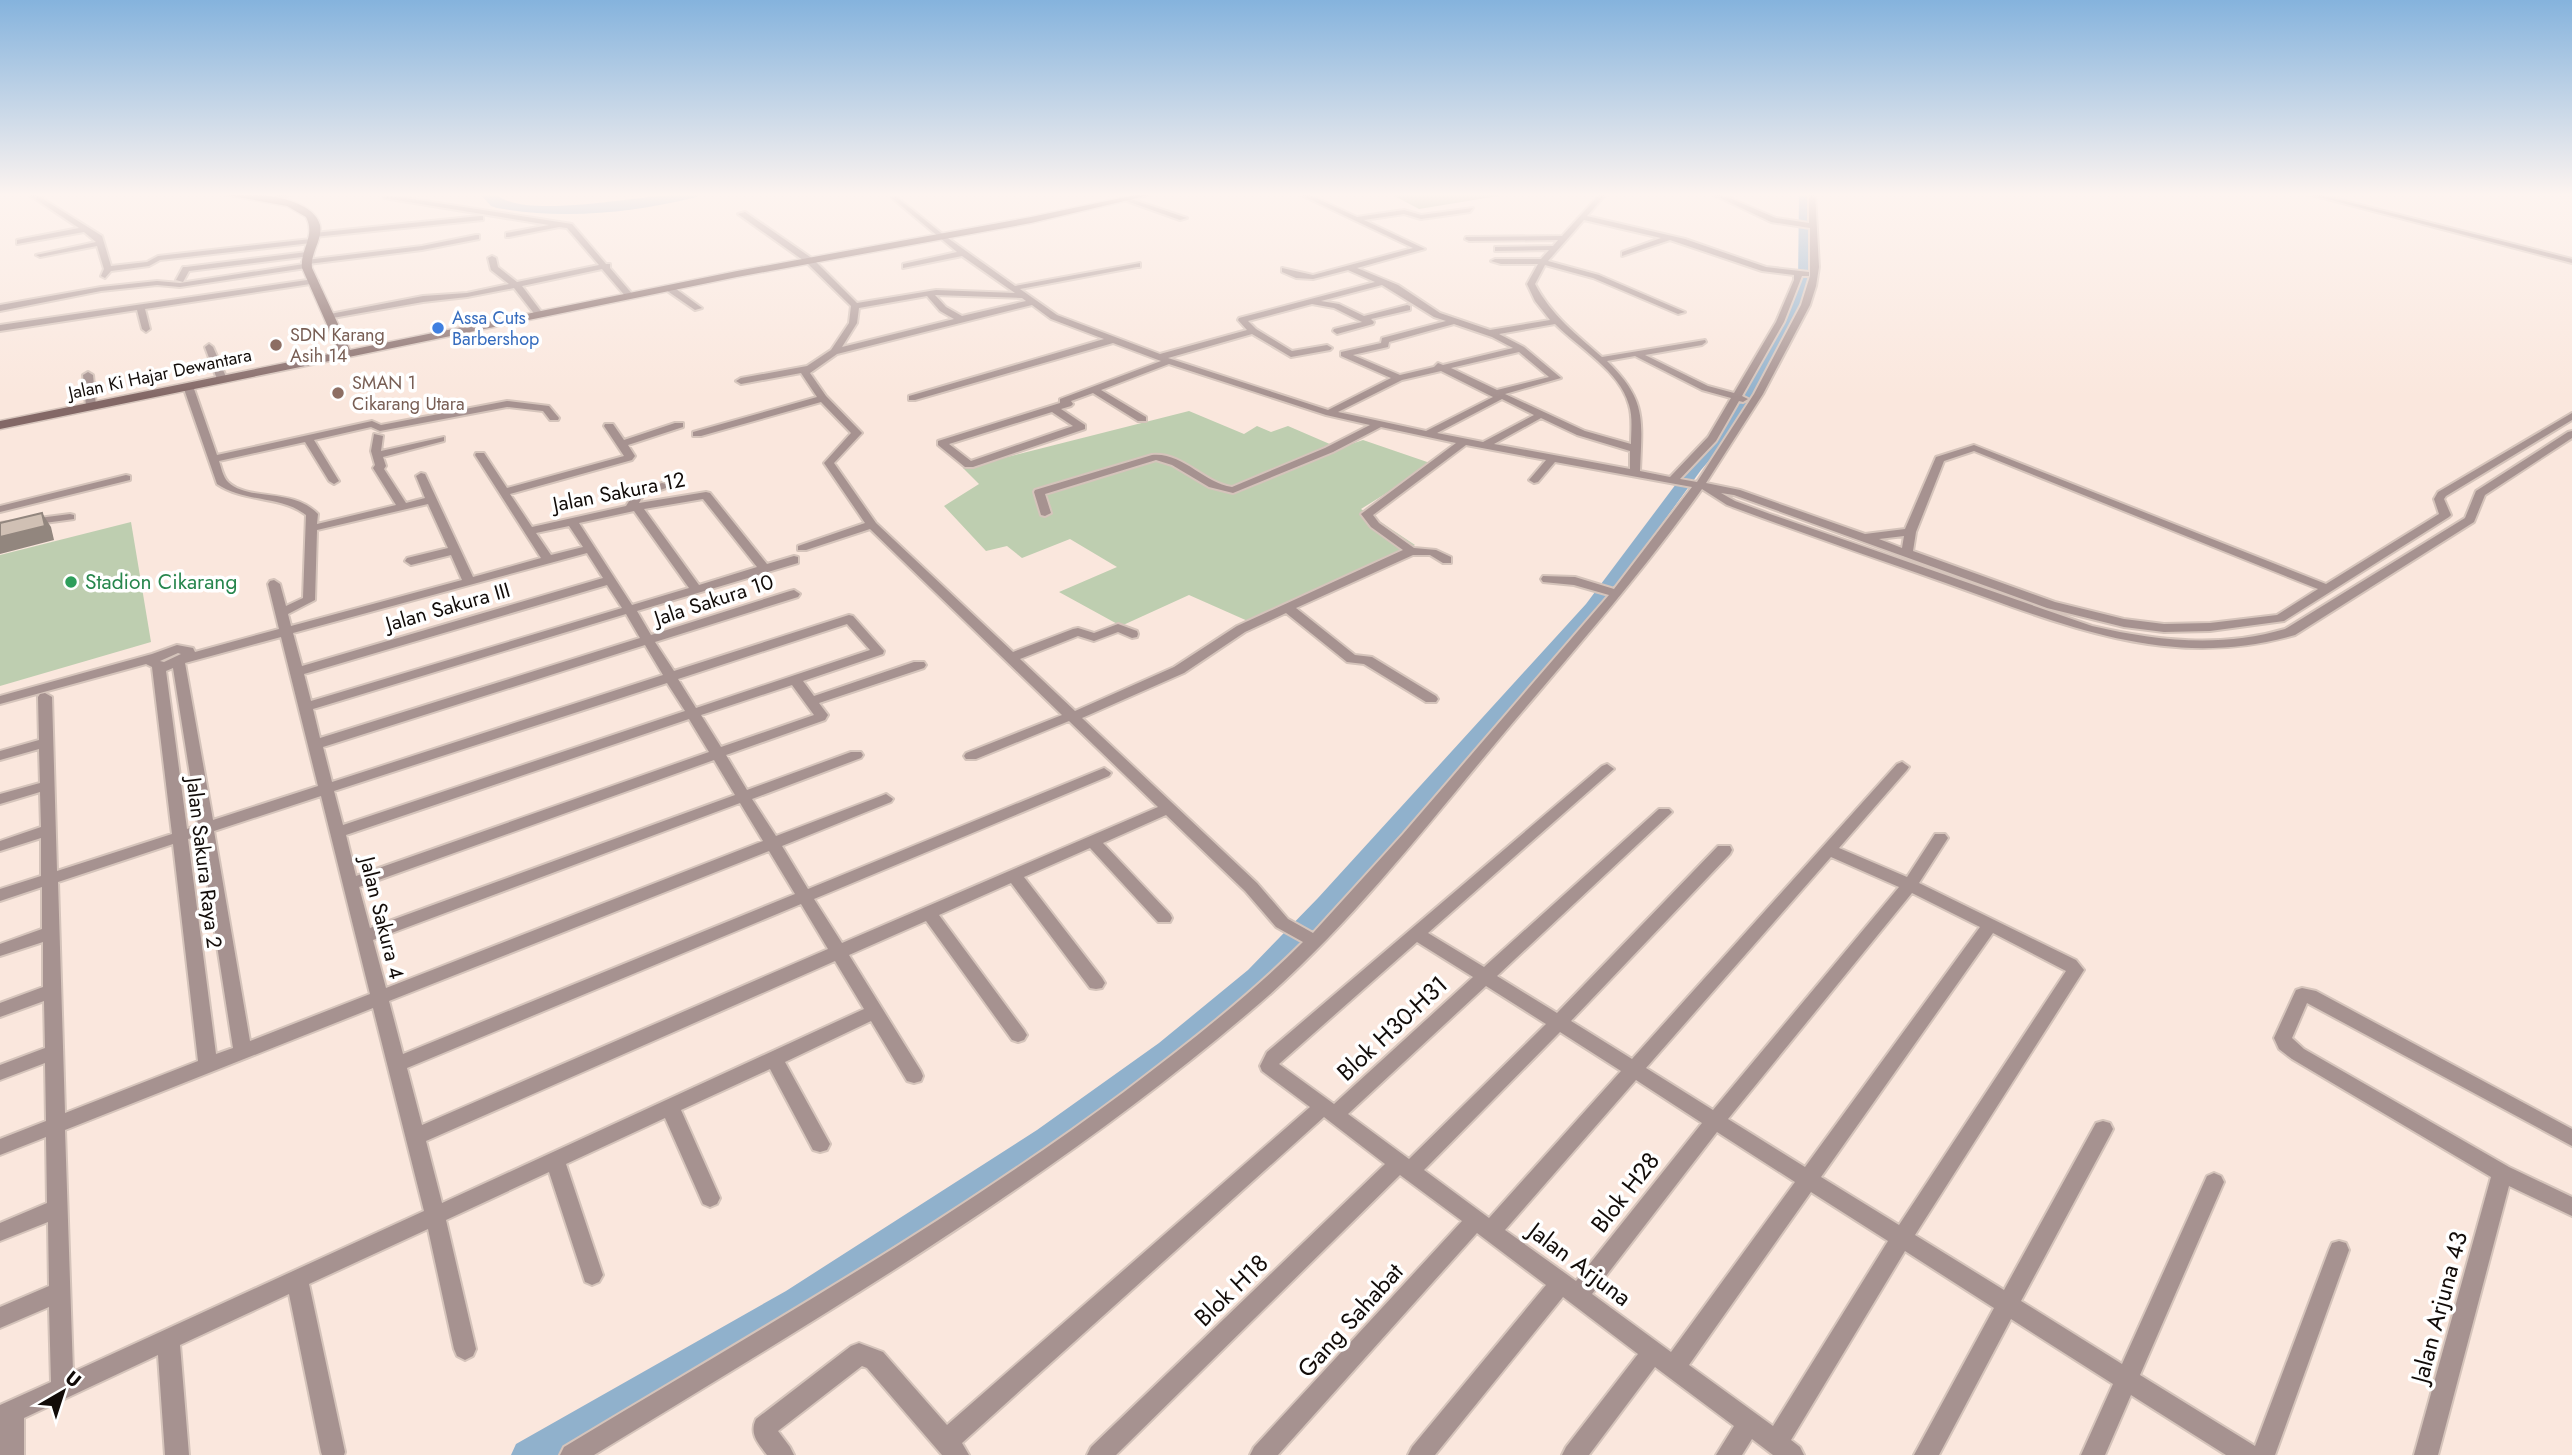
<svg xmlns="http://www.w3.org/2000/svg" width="2572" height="1455" viewBox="0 0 2572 1455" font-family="Jost,sans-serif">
<rect width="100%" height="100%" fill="#fae7dd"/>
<g fill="#beceb0">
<path d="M1189,411L1244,434L1257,426L1271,432L1288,426L1339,448L1363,440L1433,464L1361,509L1415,545L1250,622L1189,595L1121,626L1059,592L1117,567L1070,539L1022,558L1007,546L986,551L944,506L979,484L963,468Z"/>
<path d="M131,522L151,642L0,686V555Z"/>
</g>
<path fill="#a0b290" d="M1391,194H1510L1419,209Z"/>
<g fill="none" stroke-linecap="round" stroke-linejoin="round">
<path fill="#90b1cc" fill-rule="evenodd" d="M1799,194H1809L1810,284L1763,386L1732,434L1701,470L1598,612L1334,910L1264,982L1177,1057L1055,1146L806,1311L558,1455H511L516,1444L786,1291L1037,1130L1159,1043L1248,970L1318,898L1586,604L1691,464L1722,429L1749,386L1798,284Z"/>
<path fill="#90b1cc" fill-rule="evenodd" d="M480,194H496C526,223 657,190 699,194L697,197C632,213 563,220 497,208L491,206Z"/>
<defs>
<g id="street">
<path d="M28,194H35L102,236L111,266L147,262L158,256L311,239L315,241L311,243L160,260L149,266L111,271L105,278L101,276L104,269L97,246L40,257L36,255L96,242L84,232L17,244V240L79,228Z"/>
<path d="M282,194H293L266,201L262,199Z"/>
<path d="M1299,194H1307L1357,217L1404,210L1421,215L1473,208L1470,212L1421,219L1404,214L1364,220L1425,249L1357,268L1398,285L1440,313L1490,330L1550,320L1535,301L1527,284L1538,264H1501L1491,261L1495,259H1541L1549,250L1498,251H1495V247L1553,246L1558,240L1469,241L1465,239L1466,237L1562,236L1600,194H1606L1587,216L1685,239L1766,267L1809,272V276H1802L1784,322L1742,396L1748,399L1743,402L1739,401L1716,441L1680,479L1697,482L1754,394L1801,305L1810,276V228L1771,222L1712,194H1720L1776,218L1809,223V194H1815L1819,267L1816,286L1810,305L1763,394L1706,483L1740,490L1865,534L1905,529L1936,457L1974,445L2326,584L2439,514L2434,499L2438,492L2572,413V420L2446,496L2444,499L2451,515L2449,517L2284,621L2210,631L2164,632L2124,627L2047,608L1734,495L1721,493L1735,501L1770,514L2092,626C2157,641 2221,648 2285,629L2465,518L2476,491L2568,432L2572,431V438L2485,495L2474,522L2295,635C2169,672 2061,624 1943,582C1871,557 1799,532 1727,505L1702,489C1640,576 1569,656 1500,738C1424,829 1350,925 1260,1003C1056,1179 823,1315 594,1455H560L564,1447C753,1333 947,1224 1124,1092C1186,1045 1248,997 1303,942L1276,927L1245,891L1166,815L1103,843L1170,914L1172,918L1170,922H1158L1090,848L1024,877L1102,978L1105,983L1102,988L1096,989L1090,988L1011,883L939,915L1024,1030L1027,1035L1024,1040L1018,1042L1012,1040L926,921L849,955L921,1071L923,1076L921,1081L914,1083L907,1081L871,1021L785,1062L830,1144L827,1150L820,1152L813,1150L770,1069L681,1110L720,1198L717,1204L710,1207L703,1204L665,1118L566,1164L603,1275L599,1282L592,1285L585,1282L549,1172L446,1220L476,1349L473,1356L465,1360L457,1356L454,1349L428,1229L309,1284L345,1452L344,1455H322L321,1452L289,1294L180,1345L189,1455H165L158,1355L24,1418V1455H0V1405L51,1382L49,1307L0,1328V1307L49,1286L48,1222L0,1241V1223L47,1203L46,1137L0,1155V1139L46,1121L45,1063L0,1080V1065L45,1048L44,1001L0,1017V1003L43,987V942L0,956V944L42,929V887L0,901V889L41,876V838L0,851V841L41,827L40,792L0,804V794L40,783L39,749L0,760V751L39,740L38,697L40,694L45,693L52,697L57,871L172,834L152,667L146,664L0,704V696L152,654L177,645L193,648L195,652L279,629L268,584L270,581L274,580L280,584L286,606L303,598L306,515C280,495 245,503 217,484L183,386L185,384L193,386L217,455L372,421L381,425L507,401L549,406L559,418L558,420H550L543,411L507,407L380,431L371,427L314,440L339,481L334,484L329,481L305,442L219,461C221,467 223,477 228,482C249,502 292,487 318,514L317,524L396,505L373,468L375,465L371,451L374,434L383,436L381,451L444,437V441L383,457L386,466L384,469L406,503L425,498L416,476L421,473L425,474L473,577L541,558L475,455L476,453H484L507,488L624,456L604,426L605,424H613L624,440L675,423H683V427L628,445L635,456L632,460L510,494L532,527L626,506L635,492L662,483L666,484V488L643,496L639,503L706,492L710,493L767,564L794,556L798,557V563L637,611L651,635L790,591L794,590L800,594L798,597L655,642L674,671L849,615L853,616L884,651L883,654L803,681L814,696L914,662H924L926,665L924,668L819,703L828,715L825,720L726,755L747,790L851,752H861L863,755L861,758L752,799L776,836L881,796L886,794L893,799L891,802L782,846L808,889L1099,770L1104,768L1111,773L1109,776L814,899L842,943L1158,807L1069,721L976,759H966L964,756L966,753L1062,715L870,529L806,550H798V546L865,523L824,463L851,433L821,402L701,436H693V432L817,397L801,373L741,384L736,381L741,378L807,366L831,350L849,323L851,306L807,263L738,214L745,212L813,259L857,303L936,290L1015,293L962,256L903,268V264L957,252L892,198L894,195L945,236L1015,286L1140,263V267H1137L1020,289L1057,315L1160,354L1247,330L1238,320L1239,318L1375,282L1348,270L1313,279L1296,278L1282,272V268L1313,275L1413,248ZM1584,220L1661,238L1622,252V256L1670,240L1762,271L1794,275V280L1776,322L1734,393L1708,386L1645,355L1702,345L1706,342L1705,340L1602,357C1577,335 1551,315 1535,284L1545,265L1593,278L1678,314L1685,312L1599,275L1548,261ZM1382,285L1434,317L1446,321L1382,338L1381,343L1341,352V356L1391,378L1328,410L1168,358L1252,334L1291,357L1330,350L1332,348L1327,345L1292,351L1256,329L1248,321L1312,304L1334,308L1362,322L1334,329L1333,331L1337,334L1373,324L1374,322L1371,319L1410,310V306L1407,305L1364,316L1339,304L1321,301ZM935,295L1022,298L1026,301L962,316L946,307ZM927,296L940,311L954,319L842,347L857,323L859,308ZM1032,305L1051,319L1104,339L909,396V400H915L1113,343L1161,361L1060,399V403L938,441V445L965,467H973L1085,429V425L1061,409L1071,406L1073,404L1071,401L1093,393L1138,421H1146V417L1101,390L1169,364L1326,415L1370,425L1325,448L1232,487C1203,483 1183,452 1152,455L1035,490L1034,492L1041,515L1045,516L1051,513L1045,494L1156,460L1172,465L1209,487L1233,493L1333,452L1381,427L1456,443L1361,514L1371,527L1403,550L1237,626L1174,667L1075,711L1020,659L1078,636L1094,641L1118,632L1132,638L1137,637L1138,634L1137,631L1118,624L1094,633L1078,628L1073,629L1013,652L876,523L834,463L862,433L826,396L810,373L837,354ZM1454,324L1492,337L1513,348L1443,365L1438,363L1434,367L1400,375L1353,355L1388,347L1389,342ZM1555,324C1579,348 1620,371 1629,405C1633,417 1631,432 1631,444L1585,431L1505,394L1561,378L1524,347L1499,334ZM1519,352L1549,377L1497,390L1451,368ZM1635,356L1702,390L1731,398L1708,437L1670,477L1640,471C1642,419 1647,400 1607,361ZM1441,371L1493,397L1426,431L1338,412L1402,380ZM1502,399L1534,415L1483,442L1437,433ZM1052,412L1073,426L971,461L949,444ZM1541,418L1577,435L1630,451V469L1494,444ZM1466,445L1546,460L1529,480L1534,483L1538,482L1555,462L1692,487L1614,589L1575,577L1543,576L1541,579L1543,582L1574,585L1609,595L1403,834L1313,933L1288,919L1257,883L1082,718L1184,673L1245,632L1286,613L1347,662L1364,664L1426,702H1436L1438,699L1436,696L1372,657L1355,655L1296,608L1413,555H1430L1443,563H1451V557L1436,550L1414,548L1379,523L1373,515ZM1974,451L2318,589L2277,615L2210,623L2164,624L2124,619L2055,602L1913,551L1916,532L1944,461ZM703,499L757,567L699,585L644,509ZM428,504L448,548L407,558L405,561L411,565L451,555L462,580L291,626L288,614L315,600L317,530ZM634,511L689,588L632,605L579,523ZM569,526L583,547L551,555L536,533ZM1904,536L1902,548L1879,539ZM587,553L603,578L302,666L293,633ZM607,585L622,608L311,701L304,674ZM626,614L640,638L320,738L313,709ZM847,624L870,650L696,708L678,679ZM281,637L318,786L213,820L185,663ZM645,645L663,675L332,782L323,747ZM178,653L181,654L164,662L160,661ZM173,668L198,825L187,829L166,671ZM667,683L685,711L343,825L334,791ZM792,685L814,715L721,747L701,715ZM689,719L709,752L356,876L346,835ZM714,760L735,795L370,928L359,887ZM321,796L370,994L250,1041L214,831ZM740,803L763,841L386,988L373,940ZM200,836L233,1048L216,1054L188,839ZM173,844L198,1061L65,1113L58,882ZM769,851L795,894L403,1054L389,1001ZM801,904L828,949L422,1125L407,1068ZM835,961L864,1009L442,1203L426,1141ZM373,1008L424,1211L73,1372L65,1130Z"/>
<path d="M2308,194H2317L2572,259V263Z"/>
<path d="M386,195L572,224L606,264H610V268L634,296L627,298L602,269L522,286L543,314L539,317L536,316L514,288L467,297L423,302L327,319L326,317L330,314L423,296L467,293L509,284L491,270L488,258L492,256L496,258L498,267L517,282L599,265L567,228L559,227L509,237H506V233L549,225L384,198Z"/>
<path d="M1124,198H1128L1187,218L1180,220L1124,200Z"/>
<path d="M480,216H483V220L314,237L310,235L314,233Z"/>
<path d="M476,235H479V239L422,250L308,264L310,266L306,268L180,287L157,285L101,291L0,311V305L101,287L157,281L180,283L304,264L302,262L306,260L422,246Z"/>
<path d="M307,252L311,254L310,256L189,271L183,282L176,280L183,267H186Z"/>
<path d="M314,279L318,281L317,283L145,309L150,329L146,332L142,329L137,310L0,331V325Z"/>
<path d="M666,286H672L702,308L695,310L666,290Z"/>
<path d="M209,344L213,347L227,379L225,381L217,379L205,347Z"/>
<path d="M88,372L93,375L96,406L91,409L86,406L83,375Z"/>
<path d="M126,475L130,476V480L0,512V506Z"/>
<path d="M70,514L74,515V519L0,529V523Z"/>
<path d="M1902,762L1909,767L1907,770L1839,848L1907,877L1935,834H1945L1948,838L1919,883L2076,960L2084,970L1915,1235L2004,1290L2096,1123L2103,1121L2110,1123L2113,1129L2110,1135L2021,1301L2122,1364L2207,1176L2214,1173L2221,1176L2224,1182L2140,1375L2255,1446L2329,1250L2332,1243L2339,1241L2346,1243L2349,1250L2275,1455H2226L2131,1395L2105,1455H2081L2113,1384L2011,1319L1939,1455H1914L1994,1308L1905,1251L1791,1440L1800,1447L1804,1455H1773L1752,1439L1742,1455H1716L1734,1426L1655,1367L1589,1455H1562L1566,1447L1638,1354L1563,1297L1435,1455H1408L1412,1447L1546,1285L1477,1233L1278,1455H1250L1254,1447L1462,1221L1400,1175L1116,1455H1087L1091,1447L1385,1164L1324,1117L962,1443L969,1455H942L867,1368L862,1366L778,1431L790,1447L794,1455H767C758,1443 749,1434 756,1419L851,1346L859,1343L883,1352L947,1425L1310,1107L1262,1071L1260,1066L1267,1052L1602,766L1607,764L1614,769L1428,933L1484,967L1659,809H1669L1672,812L1669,815L1497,976L1557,1013L1718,846H1730L1732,850L1730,854L1571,1021L1632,1059L1897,764ZM1831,857L1899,887L1713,1110L1646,1068ZM1912,893L1980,927L1805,1167L1728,1119ZM1993,933L2066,971L1899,1225L1821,1177ZM1417,942L1473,977L1334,1104L1279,1064ZM1486,986L1546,1024L1409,1159L1348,1114ZM1560,1032L1621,1071L1489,1218L1424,1170ZM1636,1080L1702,1123L1576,1281L1505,1230ZM1717,1132L1795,1182L1671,1352L1592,1294ZM1811,1192L1888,1241L1773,1426L1689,1365Z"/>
<path d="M2302,988L2316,991L2572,1129V1146L2307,1003L2292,1038L2304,1049L2509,1167L2572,1197V1216L2509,1186L2438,1455H2414L2491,1177L2292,1059L2279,1049L2274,1038L2296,990Z"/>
</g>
<path id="secondary" d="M221,194C246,192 312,195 320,225C323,239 310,253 312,268L350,350L737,271L1031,217L1140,194H1154L1031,223L737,277L0,429V421L339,352L302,268C300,249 316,236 306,217L287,206Z"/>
</defs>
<use href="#street" stroke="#d5c4bb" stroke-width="4"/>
<use href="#secondary" stroke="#d5c4bb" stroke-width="3"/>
<use href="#street" fill="#a69290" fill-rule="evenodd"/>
<use href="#secondary" fill="#836866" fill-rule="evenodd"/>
</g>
<path fill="#92867e" d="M42,513L51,527L54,540L0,554V537Z"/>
<path fill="#d0c0b4" stroke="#92867e" stroke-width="2" d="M42,513L45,526L0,537V523Z"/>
<linearGradient id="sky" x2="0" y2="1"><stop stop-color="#85b3dd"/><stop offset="0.49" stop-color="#fdf4f0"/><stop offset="1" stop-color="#fdf4f0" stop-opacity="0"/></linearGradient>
<rect width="2572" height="397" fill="url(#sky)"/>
<circle fill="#3f7fe0" stroke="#fff" stroke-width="2.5" cx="438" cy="328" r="7"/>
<g fill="#8d6e63" stroke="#fff" stroke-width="2.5">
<circle cx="276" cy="345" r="7"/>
<circle cx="338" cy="393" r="7"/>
</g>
<circle fill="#2e9e5b" stroke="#fff" stroke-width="2.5" cx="71" cy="582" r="7"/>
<g text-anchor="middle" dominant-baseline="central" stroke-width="7" stroke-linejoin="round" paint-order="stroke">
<g font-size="18" fill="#366cbe" stroke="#fff" text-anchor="start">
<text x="452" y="318">Assa Cuts<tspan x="452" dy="21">Barbershop</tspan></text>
</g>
<g font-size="18" fill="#785e54" stroke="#fff" text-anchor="start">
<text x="290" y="335">SDN Karang<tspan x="290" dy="21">Asih 14</tspan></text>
<text x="352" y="383">SMAN 1<tspan x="352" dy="21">Cikarang Utara</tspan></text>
</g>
<g font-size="18" fill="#120c09" stroke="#fff">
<text transform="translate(160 374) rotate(-12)">Jalan Ki Hajar Dewantara</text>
</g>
<g font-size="21" fill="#120c09" stroke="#fff">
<text transform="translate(619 492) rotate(-11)">Jalan Sakura 12</text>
<text transform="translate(714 600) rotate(-18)">Jala Sakura 10</text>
<text transform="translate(448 607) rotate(-16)">Jalan Sakura III</text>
<text transform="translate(204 863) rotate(83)">Jalan Sakura Raya 2</text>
<text transform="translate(382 918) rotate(76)">Jalan Sakura 4</text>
</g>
<g font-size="21" fill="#27864d" stroke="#fff" text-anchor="start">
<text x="85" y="582">Stadion Cikarang</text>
</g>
<g font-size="24" fill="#120c09" stroke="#fff">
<text transform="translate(1392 1028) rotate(-43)">Blok H30-H31</text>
<text transform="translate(1625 1192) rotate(-52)">Blok H28</text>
<text transform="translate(1580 1264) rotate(37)">Jalan Arjuna</text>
<text transform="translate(1231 1290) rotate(-44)">Blok H18</text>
<text transform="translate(2439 1307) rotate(-75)">Jalan Arjuna 43</text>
<text transform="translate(1350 1320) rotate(-48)">Gang Sahabat</text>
</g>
</g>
<g transform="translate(63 1392) rotate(39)" stroke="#ffffff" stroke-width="5" paint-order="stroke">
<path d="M0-5L12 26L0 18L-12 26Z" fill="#120c09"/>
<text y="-10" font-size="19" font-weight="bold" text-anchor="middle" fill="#120c09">U</text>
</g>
</svg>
